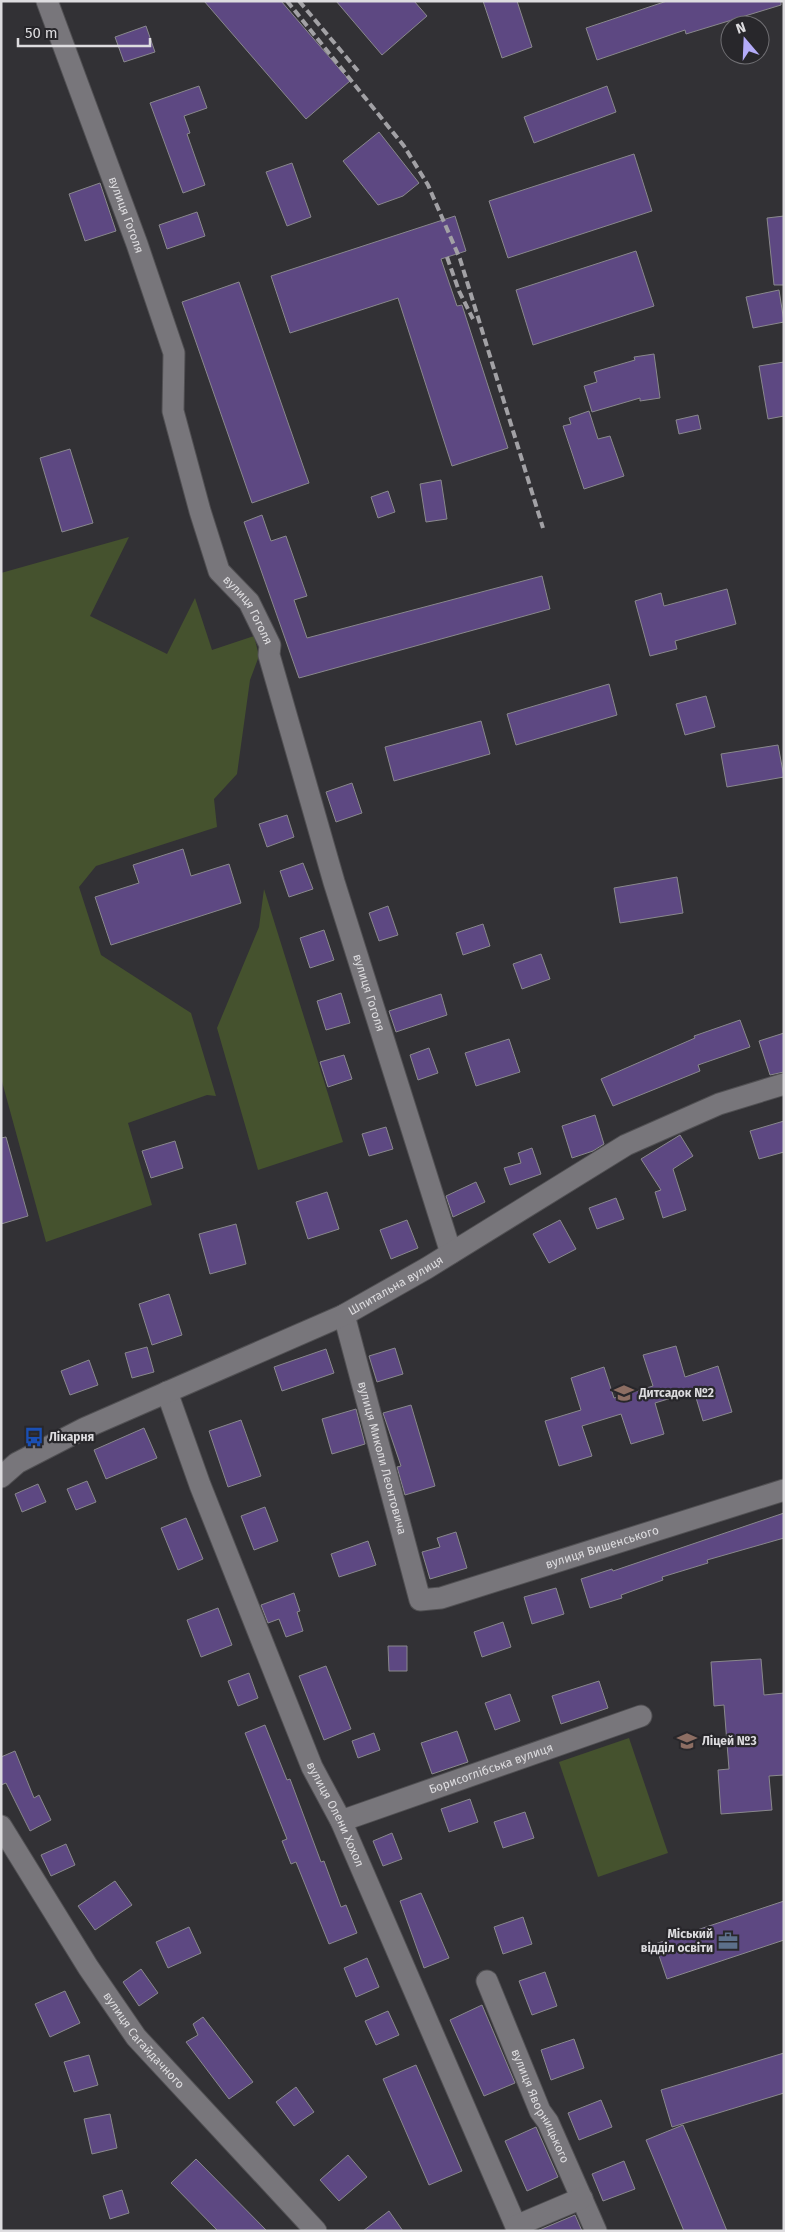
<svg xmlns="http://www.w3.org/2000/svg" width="785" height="2232" viewBox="0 0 785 2232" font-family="'Fira Sans',sans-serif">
<rect width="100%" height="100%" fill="#323135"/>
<g fill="#45522e">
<path d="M129,537L90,616L167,654L195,598L212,650L254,636L259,656L250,680L237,774L214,799L217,827L96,866L79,887L101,955L191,1013L216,1096L207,1095L128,1123L152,1205L46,1242L1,1078V573Z"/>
<path d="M264,889L343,1142L258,1170L217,1028L259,927Z"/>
<path d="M629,1738L668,1853L598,1877L559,1762Z"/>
</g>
<g fill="#5d4882" stroke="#89888c">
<path d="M204,1H281L350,81L306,119Z"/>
<path d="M336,1H414L427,16L382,55Z"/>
<path d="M483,1H517L532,47L502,58Z"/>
<path d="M667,1H781V5L686,34L685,30L597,60L586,28Z"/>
<path d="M146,26L155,52L124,62L115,37Z"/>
<path d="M199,86L207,108L184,116L190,133L187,134L205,185L183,193L150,103Z"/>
<path d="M607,86L616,112L534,143L524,117Z"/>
<path d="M379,132L419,183L403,196L378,205L343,161Z"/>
<path d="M634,154L652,211L508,258L489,201Z"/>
<path d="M292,163L311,217L287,226L266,172Z"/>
<path d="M100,183L116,231L85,241L69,194Z"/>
<path d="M197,212L205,236L167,249L159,225Z"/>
<path d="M455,216L466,251L441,259L457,306L462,305L508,448L452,466L398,298L290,333L271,276Z"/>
<path d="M784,216V285H774L767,218Z"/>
<path d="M636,251L654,306L533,345L516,290Z"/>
<path d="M239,282L309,483L252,503L182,302Z"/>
<path d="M779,290L784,322L753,328L746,297Z"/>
<path d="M654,354L660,398L640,401V398L592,412L584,386L597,382L594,372L635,360L634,357Z"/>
<path d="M784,362V416L768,419L759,366Z"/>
<path d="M589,411L598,439L610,436L624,476L584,489L563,426L571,424L569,418Z"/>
<path d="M698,415L701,429L679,434L676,420Z"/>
<path d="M70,449L93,523L62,532L40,458Z"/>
<path d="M441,480L447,519L426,522L420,484Z"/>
<path d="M388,491L395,512L378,518L371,497Z"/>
<path d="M262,515L271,541L286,536L307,596L294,600L307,638L542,576L550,609L299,678L244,522Z"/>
<path d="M727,589L736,624L675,641L677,649L650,656L635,601L661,593L664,606Z"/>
<path d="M609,684L617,715L516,745L507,714Z"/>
<path d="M706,696L715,727L685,735L676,704Z"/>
<path d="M481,721L490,754L394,781L385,747Z"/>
<path d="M778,745L784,777L727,787L721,754Z"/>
<path d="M352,783L362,813L336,822L326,792Z"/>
<path d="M287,815L294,837L267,847L259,824Z"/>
<path d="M183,849L191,876L229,864L241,903L111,945L95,897L139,883L133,865Z"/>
<path d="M303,863L313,889L289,897L280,871Z"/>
<path d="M677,877L683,913L620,923L614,888Z"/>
<path d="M388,906L398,935L379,941L369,913Z"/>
<path d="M483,924L490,946L463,955L456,933Z"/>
<path d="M324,930L334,960L310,968L300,938Z"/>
<path d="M541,954L550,979L522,989L513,964Z"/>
<path d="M341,993L350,1023L326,1030L317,1001Z"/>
<path d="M441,994L447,1015L396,1032L389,1011Z"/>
<path d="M740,1020L750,1047L698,1065L700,1071L613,1106L601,1079L695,1038L694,1036Z"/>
<path d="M784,1033V1072L770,1075L759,1041Z"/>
<path d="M509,1039L520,1072L476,1086L465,1053Z"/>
<path d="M429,1048L438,1073L418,1080L410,1055Z"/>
<path d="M344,1055L352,1079L328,1087L320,1062Z"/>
<path d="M595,1115L604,1144L593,1151L572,1158L562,1126Z"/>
<path d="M784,1121V1152L759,1159L750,1131Z"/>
<path d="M386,1127L393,1149L369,1156L362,1134Z"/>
<path d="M680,1135L693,1156L673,1169L686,1210L663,1218L655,1192L661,1190L641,1159Z"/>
<path d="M6,1137L28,1216L1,1224V1138Z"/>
<path d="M175,1141L183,1168L151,1178L142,1151Z"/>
<path d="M532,1148L541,1174L510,1185L504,1168L521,1163L518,1153Z"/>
<path d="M476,1182L485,1202L453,1217L446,1196Z"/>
<path d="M327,1192L339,1229L308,1239L296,1202Z"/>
<path d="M616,1198L624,1219L597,1229L589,1208Z"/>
<path d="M407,1220L418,1248L391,1259L380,1230Z"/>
<path d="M560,1220L576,1249L549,1263L533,1234Z"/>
<path d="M236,1224L246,1264L210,1274L199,1234Z"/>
<path d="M169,1294L182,1335L152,1345L139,1304Z"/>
<path d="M676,1346L685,1377L718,1366L732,1412L703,1421L694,1391L655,1403L664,1434L631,1444L621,1414L582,1426L592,1456L559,1466L545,1421L581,1410L571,1378L604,1367L614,1398L653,1386L643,1355Z"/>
<path d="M147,1347L154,1372L132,1378L125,1353Z"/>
<path d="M395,1348L403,1374L377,1382L369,1356Z"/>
<path d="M326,1349L334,1373L282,1391L274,1367Z"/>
<path d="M89,1360L98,1385L70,1395L61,1371Z"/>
<path d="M411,1405L435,1486L405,1495L397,1467L401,1466L383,1413Z"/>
<path d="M356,1409L365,1444L332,1454L322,1419Z"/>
<path d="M241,1420L261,1476L228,1487L209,1431Z"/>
<path d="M144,1428L157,1458L106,1479L94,1450Z"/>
<path d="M87,1481L96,1502L76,1510L67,1489Z"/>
<path d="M38,1484L46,1502L22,1512L15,1494Z"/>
<path d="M265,1507L278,1541L254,1550L241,1516Z"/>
<path d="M784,1513V1538L707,1560L708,1563L662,1577L663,1580L621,1595L622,1598L590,1608L581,1579L612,1569L613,1571Z"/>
<path d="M186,1518L203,1559L178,1570L161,1528Z"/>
<path d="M456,1532L467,1568L430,1579L422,1552L440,1547L437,1538Z"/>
<path d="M368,1541L376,1565L339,1577L331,1554Z"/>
<path d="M556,1588L564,1614L532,1624L524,1597Z"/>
<path d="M294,1593L300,1611L297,1612L303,1631L286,1637L279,1619L268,1623L261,1605Z"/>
<path d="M218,1608L232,1645L201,1657L187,1620Z"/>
<path d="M503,1622L511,1647L482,1657L474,1632Z"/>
<path d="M388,1646H407V1671H389Z"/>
<path d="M761,1659L764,1695L784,1693V1775L769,1776L772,1810L721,1814L718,1770L729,1769L724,1705L714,1706L711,1662Z"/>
<path d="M326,1666L351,1729L324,1740L299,1676Z"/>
<path d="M249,1673L258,1698L238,1706L228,1681Z"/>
<path d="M599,1681L608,1708L561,1724L552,1696Z"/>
<path d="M510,1694L520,1721L495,1730L485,1703Z"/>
<path d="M265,1725L287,1780L290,1779L321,1862L324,1861L341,1907L346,1905L357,1933L329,1944L296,1862L291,1864L282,1841L287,1839L245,1733Z"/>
<path d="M457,1731L468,1762L432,1774L421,1743Z"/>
<path d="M374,1733L380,1750L358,1758L352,1741Z"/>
<path d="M15,1751L34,1798L39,1795L51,1820L30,1831L6,1783L1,1785V1757Z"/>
<path d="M470,1799L478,1822L449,1832L441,1809Z"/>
<path d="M525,1812L534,1838L503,1848L494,1822Z"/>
<path d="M392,1833L402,1859L383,1866L373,1841Z"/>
<path d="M66,1844L75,1865L51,1876L41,1855Z"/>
<path d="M115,1881L132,1905L95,1930L78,1906Z"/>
<path d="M421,1893L449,1958L424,1968L400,1901Z"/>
<path d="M784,1901V1940L667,1979L655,1944Z"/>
<path d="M523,1917L532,1944L503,1954L494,1927Z"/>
<path d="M189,1927L201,1953L168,1968L156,1942Z"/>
<path d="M367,1958L379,1987L356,1997L344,1968Z"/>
<path d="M141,1969L158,1993L139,2006L123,1982Z"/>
<path d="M545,1972L557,2006L532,2015L519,1981Z"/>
<path d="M65,1991L80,2023L50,2037L35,2004Z"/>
<path d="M482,2005L515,2083L484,2096L450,2020Z"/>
<path d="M388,2011L399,2035L376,2045L365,2021Z"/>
<path d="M203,2017L253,2082L229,2099L186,2042L198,2035L193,2024Z"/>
<path d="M574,2039L584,2068L551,2080L541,2050Z"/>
<path d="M784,2053V2093L672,2127L661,2090Z"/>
<path d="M89,2055L98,2085L74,2092L64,2062Z"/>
<path d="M416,2065L462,2171L429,2185L383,2079Z"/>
<path d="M296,2087L314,2112L294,2126L276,2102Z"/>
<path d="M601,2100L612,2127L579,2140L568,2113Z"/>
<path d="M110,2114L117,2148L92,2154L84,2119Z"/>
<path d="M683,2125L692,2146L727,2231H684L646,2140Z"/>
<path d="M536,2127L558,2177L527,2191L505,2141Z"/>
<path d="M348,2155L367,2177L339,2201L320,2180Z"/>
<path d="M196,2159L267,2231H218L171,2183Z"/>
<path d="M624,2161L635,2189L603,2201L592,2174Z"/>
<path d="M122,2190L129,2213L110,2219L103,2196Z"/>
<path d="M389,2211L403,2231H363Z"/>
<path d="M575,2215L582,2231H537Z"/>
</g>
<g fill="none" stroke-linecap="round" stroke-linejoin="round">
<defs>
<g id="minor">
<path id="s1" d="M47,1L137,244L174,353L173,411L200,511L219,571L249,602L270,645L269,655L334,882L451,1253"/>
<path id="s2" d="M344,1315L420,1600L441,1598L784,1490"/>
<path id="s3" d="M167,1392L200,1485L312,1767L341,1821L518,2231"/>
<path id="s4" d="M1,1477L17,1463L85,1428L344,1315L427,1268L626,1145L719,1104L784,1084"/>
<path id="s5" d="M341,1821L641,1716"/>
<path id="s6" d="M1,1826L88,1967L136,2037L316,2231"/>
<path id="s7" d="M487,1981L540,2111L548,2122L596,2231"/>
<path d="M516,2226L582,2198"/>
</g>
</defs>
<use href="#minor" stroke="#515053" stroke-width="23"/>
<use href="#minor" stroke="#78767b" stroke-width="21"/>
<g stroke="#a2a1a5" stroke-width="4" stroke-dasharray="8 4" stroke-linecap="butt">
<path d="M287,1L404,146L428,185L460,259L543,528"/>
<path d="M299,1L358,71"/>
<path d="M447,257L459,291L473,319"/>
</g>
</g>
<defs>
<symbol id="school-bare" viewBox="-9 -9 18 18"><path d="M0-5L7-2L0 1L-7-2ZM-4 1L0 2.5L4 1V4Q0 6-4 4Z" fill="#8d6e63" stroke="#28272b" stroke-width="2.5" paint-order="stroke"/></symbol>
<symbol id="bus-bare" viewBox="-9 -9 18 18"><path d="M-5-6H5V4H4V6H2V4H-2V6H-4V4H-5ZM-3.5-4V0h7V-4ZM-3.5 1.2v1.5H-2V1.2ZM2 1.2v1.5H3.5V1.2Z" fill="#1a4fb4" stroke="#28272b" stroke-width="2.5" paint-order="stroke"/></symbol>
<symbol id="office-bare" viewBox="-9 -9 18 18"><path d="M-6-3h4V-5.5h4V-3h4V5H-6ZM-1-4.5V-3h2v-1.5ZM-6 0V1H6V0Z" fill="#5c6f8a" stroke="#28272b" stroke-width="2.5" paint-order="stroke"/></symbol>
</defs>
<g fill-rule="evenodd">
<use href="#school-bare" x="610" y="1379" width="28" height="28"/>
<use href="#bus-bare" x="20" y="1423" width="28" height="28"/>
<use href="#school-bare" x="673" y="1727" width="28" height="28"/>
<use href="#office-bare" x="714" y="1927" width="28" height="28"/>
</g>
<g text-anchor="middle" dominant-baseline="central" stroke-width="4.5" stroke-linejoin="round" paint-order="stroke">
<g font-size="12" fill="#dddcdf" stroke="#28272b">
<text stroke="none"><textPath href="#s1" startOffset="228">вулиця Гоголя</textPath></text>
<text stroke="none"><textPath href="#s1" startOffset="648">вулиця Гоголя</textPath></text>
<text stroke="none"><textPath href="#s1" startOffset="1052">вулиця Гоголя</textPath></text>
<text stroke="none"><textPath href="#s4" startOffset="440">Шпитальна вулиця</textPath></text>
<text stroke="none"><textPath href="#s2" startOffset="148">вулиця Миколи Леонтовича</textPath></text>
<text stroke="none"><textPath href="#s2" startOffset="485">вулиця Вишенського</textPath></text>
<text stroke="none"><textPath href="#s5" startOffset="159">Борисоглібська вулиця</textPath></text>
<text stroke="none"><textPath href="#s3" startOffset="455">вулиця Олени Хохол</textPath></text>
<text stroke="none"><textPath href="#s6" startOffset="258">вулиця Сагайдачного</textPath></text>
<text stroke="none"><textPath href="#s7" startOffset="136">вулиця Яворницького</textPath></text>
</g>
<g font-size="12" font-weight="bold" fill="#dddcdf" stroke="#28272b" text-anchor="start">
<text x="639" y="1393">Дитсадок №2</text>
<text x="49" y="1437">Лікарня</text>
<text x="702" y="1741">Ліцей №3</text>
<text x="713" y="1934" text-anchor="end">Міський<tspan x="713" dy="14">відділ освіти</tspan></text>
</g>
</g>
<rect width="785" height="2232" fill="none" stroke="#dddcdf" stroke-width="5"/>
<g transform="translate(745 40) rotate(341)"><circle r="24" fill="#28272b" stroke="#706f73"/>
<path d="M0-4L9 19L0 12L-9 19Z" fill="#b4acf9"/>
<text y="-8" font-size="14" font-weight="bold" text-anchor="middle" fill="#dddcdf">N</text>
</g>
<path d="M18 38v8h132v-8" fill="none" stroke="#dddcdf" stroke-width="2.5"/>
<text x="25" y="38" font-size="15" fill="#dddcdf" stroke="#28272b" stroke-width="4" paint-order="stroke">50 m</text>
</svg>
